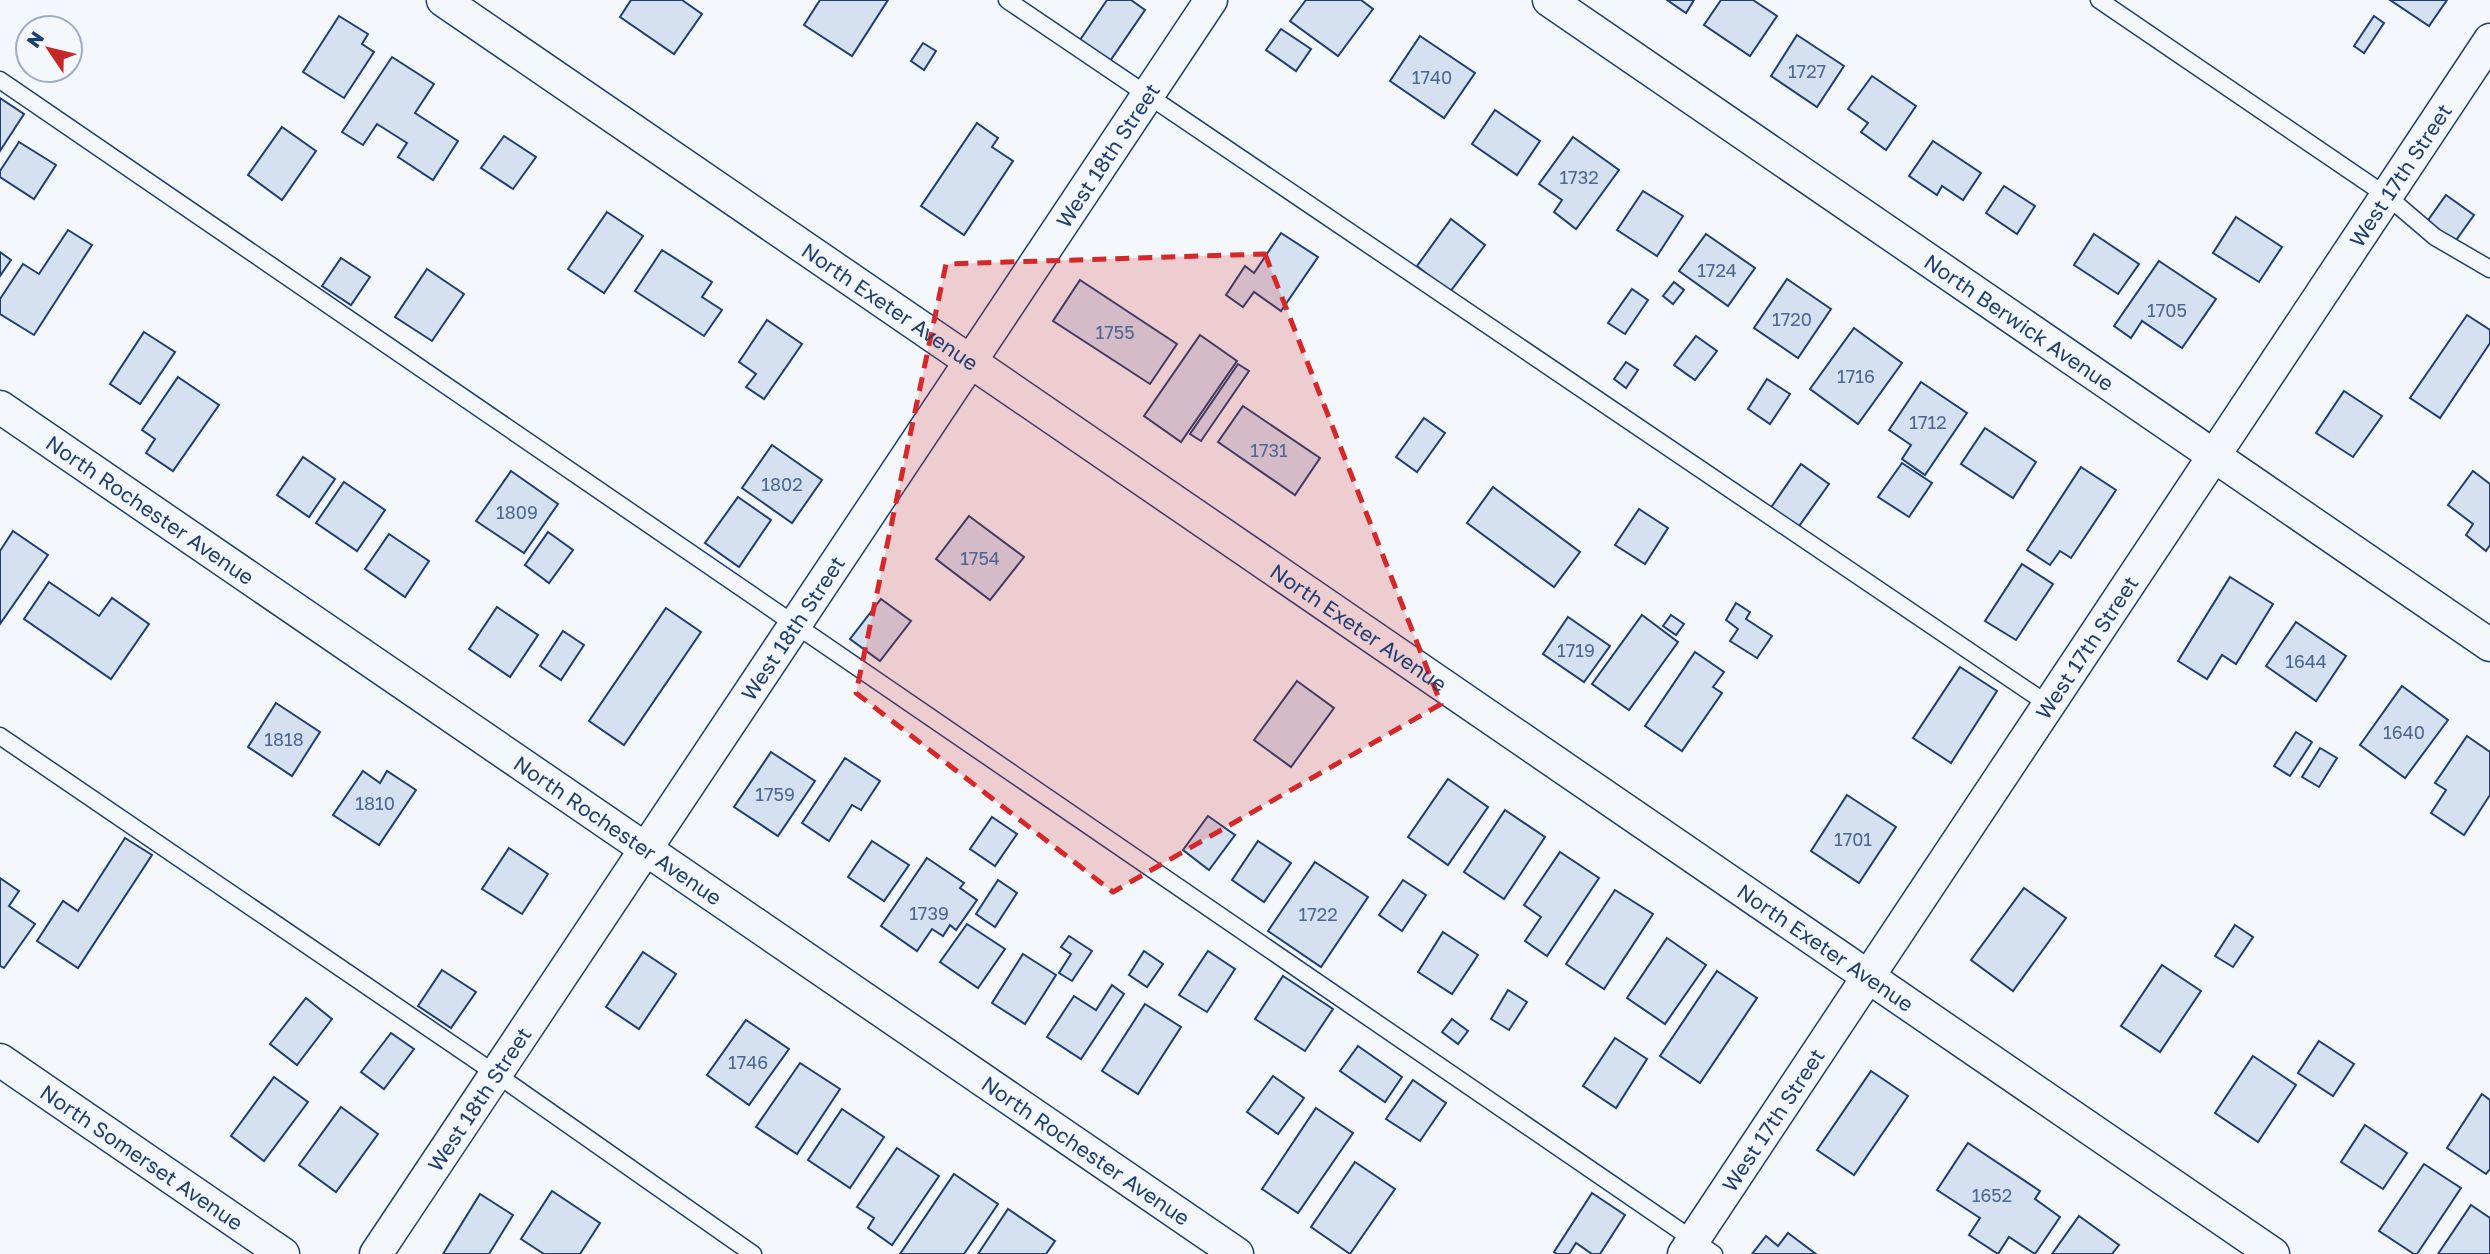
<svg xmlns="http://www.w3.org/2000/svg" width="2490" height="1254" viewBox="0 0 2490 1254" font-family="'Golos Text',sans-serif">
<rect width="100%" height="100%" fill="#f4f7fb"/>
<g fill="#d5e0f0" stroke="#1d3f73" stroke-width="2">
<path d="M631,0H682L702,14L674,54L620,17Z"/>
<path d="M820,0H888L852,56L804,25Z"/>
<path d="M1107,0H1131L1145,10L1110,61L1080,40Z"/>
<path d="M1306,0H1361L1373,9L1338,56L1290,21Z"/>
<path d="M1667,0H1694L1686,13Z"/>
<path d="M1721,0H1753L1777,16L1750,56L1704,25Z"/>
<path d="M2390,0H2447L2429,26Z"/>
<path d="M339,16L368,34L362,44L374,52L344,98L303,72Z"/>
<path d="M2374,16L2384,23L2364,53L2354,46Z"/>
<path d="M1281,29L1311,49L1296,71L1266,50Z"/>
<path d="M1797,35L1844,66L1817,107L1771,76Z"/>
<path d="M1420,36L1475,73L1444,118L1390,81Z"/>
<path d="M923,43L936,51L924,70L911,61Z"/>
<path d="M392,57L434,84L415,113L458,141L433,180L398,157L407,143L377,124L363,145L342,132Z"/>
<path d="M1872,76L1916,106L1886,150L1861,132L1868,123L1848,109Z"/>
<path d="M0,98L24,114L0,151Z"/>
<path d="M1495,110L1540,141L1517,175L1472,144Z"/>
<path d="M977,123L998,138L992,147L1013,161L964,235L921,206Z"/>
<path d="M282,127L316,151L282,200L248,175Z"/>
<path d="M504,136L536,157L513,189L481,168Z"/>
<path d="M1573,137L1619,170L1576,229L1554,212L1562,200L1539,184Z"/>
<path d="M1933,141L1981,173L1963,200L1942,186L1937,195L1909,176Z"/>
<path d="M19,142L56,165L34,199L0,177V171Z"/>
<path d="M2004,186L2035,206L2017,234L1986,213Z"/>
<path d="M1643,191L1683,216L1657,256L1617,230Z"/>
<path d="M2446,195L2474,215L2454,243L2426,223Z"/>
<path d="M607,212L643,236L604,293L568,269Z"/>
<path d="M2236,217L2282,247L2259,282L2213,253Z"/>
<path d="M1451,219L1485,245L1450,292L1417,266Z"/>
<path d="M68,230L92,245L34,335L0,314V299L23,264L39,274Z"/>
<path d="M1281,233L1318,257L1281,311L1254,292L1243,307L1226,295L1245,266L1254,273Z"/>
<path d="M1706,234L1755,268L1728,306L1679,271Z"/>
<path d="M2094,234L2139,264L2118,294L2074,265Z"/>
<path d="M662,250L712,282L702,297L722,310L704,336L635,291Z"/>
<path d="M0,252L11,260L0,276Z"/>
<path d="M341,258L370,277L351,305L322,286Z"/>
<path d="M2159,261L2216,299L2182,348L2142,321L2131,338L2114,326Z"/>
<path d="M427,269L464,294L432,341L395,317Z"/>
<path d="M1787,279L1831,309L1798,358L1754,328Z"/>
<path d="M1080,280L1177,344L1150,384L1053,321Z"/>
<path d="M1674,282L1684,290L1673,304L1663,296Z"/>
<path d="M1632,289L1648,300L1625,334L1608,323Z"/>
<path d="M2467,315L2490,330V343L2440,418L2410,398Z"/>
<path d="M767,320L802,344L764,399L746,387L756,374L739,362Z"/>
<path d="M1854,328L1902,363L1858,424L1810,389Z"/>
<path d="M144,332L175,352L140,404L110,384Z"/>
<path d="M1200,335L1237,361L1181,442L1144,416Z"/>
<path d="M1696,336L1717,351L1695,380L1674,365Z"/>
<path d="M1626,362L1638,370L1626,388L1614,379Z"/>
<path d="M1238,364L1249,371L1201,441L1190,434Z"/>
<path d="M178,377L219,405L173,471L146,453L155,439L142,430Z"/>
<path d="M1767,379L1790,394L1770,424L1748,409Z"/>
<path d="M1921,382L1967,413L1925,475L1902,459L1911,445L1889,430Z"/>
<path d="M2344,391L2382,416L2353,457L2316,433Z"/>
<path d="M1243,406L1320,458L1295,495L1218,442Z"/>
<path d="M1424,418L1445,433L1417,472L1396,457Z"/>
<path d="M1985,428L2036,462L2013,498L1961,464Z"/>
<path d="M772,445L822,480L792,523L742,488Z"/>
<path d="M303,457L335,479L309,517L277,495Z"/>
<path d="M1902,463L1932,483L1909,517L1878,497Z"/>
<path d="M1801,464L1829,484L1797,529L1770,509Z"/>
<path d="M2081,467L2116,490L2071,558L2060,551L2050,565L2027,550Z"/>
<path d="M511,471L558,504L524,553L476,521Z"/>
<path d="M2473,471L2490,484V545L2486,551L2466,535L2473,524L2448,505Z"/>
<path d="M344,482L385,510L357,551L316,523Z"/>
<path d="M1493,487L1580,552L1554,587L1467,523Z"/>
<path d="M738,497L771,520L739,567L705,543Z"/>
<path d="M1639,509L1668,528L1645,564L1615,545Z"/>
<path d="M969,516L1024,557L990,600L936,559Z"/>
<path d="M13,531L48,555L0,624V551Z"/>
<path d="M548,532L573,550L549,583L525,565Z"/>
<path d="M389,534L429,561L405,597L365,569Z"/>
<path d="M2022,564L2053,584L2016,640L1985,621Z"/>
<path d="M2230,577L2273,604L2236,664L2222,655L2207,679L2178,661Z"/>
<path d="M49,582L99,616L112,598L149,624L111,679L24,619Z"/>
<path d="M881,599L911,621L880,661L850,639Z"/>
<path d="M1736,603L1750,612L1746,619L1772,636L1757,658L1730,641L1738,629L1726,620Z"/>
<path d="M497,607L538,635L510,677L469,649Z"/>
<path d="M666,608L701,632L624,745L589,721Z"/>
<path d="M1642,615L1678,642L1629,710L1592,684Z"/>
<path d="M1671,615L1684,624L1676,635L1663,626Z"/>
<path d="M1568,617L1610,646L1584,682L1543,654Z"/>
<path d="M2296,622L2346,656L2316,701L2266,666Z"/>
<path d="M563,631L584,645L561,680L540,666Z"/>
<path d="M1695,652L1724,672L1713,687L1722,693L1682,751L1645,726Z"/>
<path d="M1960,667L1997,691L1951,763L1913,738Z"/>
<path d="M1297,681L1334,708L1291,767L1254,740Z"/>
<path d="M2402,686L2448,720L2405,778L2360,745Z"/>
<path d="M276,703L320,732L292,776L248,747Z"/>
<path d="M2296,732L2312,742L2290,776L2274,766Z"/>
<path d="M2467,736L2490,752V795L2464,835L2431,813L2446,790L2435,783Z"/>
<path d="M2320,748L2337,758L2319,787L2302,777Z"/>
<path d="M771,752L815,781L778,836L734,807Z"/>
<path d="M845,758L880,781L861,810L852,805L829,841L802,823Z"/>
<path d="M363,771L380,783L387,771L416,790L379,845L333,815Z"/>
<path d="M1448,779L1488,807L1448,865L1408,837Z"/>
<path d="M1847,795L1896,827L1859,883L1811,851Z"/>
<path d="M1505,810L1545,837L1504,899L1464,872Z"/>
<path d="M1208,816L1235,835L1209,870L1183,850Z"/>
<path d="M992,817L1017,834L995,866L970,849Z"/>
<path d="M125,838L152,855L78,968L37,941L63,901L78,911Z"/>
<path d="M872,841L909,865L884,901L848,877Z"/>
<path d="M1258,841L1291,863L1264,902L1232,880Z"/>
<path d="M509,848L548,874L522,914L482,889Z"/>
<path d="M1560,852L1599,878L1547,956L1525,941L1541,917L1524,905Z"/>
<path d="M927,858L964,883L960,888L977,900L956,930L950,925L943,936L932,929L917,951L881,926Z"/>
<path d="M1315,862L1368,897L1321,967L1268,931Z"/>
<path d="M0,878L19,891L9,906L35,924L4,968L0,966Z"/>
<path d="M998,880L1017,893L995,927L976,914Z"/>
<path d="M1403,880L1426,895L1402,931L1379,915Z"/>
<path d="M2024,888L2066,918L2013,991L1971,960Z"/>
<path d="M1615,890L1653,914L1604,989L1566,964Z"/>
<path d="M967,924L1005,949L978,988L940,962Z"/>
<path d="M2235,925L2253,937L2233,967L2215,956Z"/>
<path d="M1443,932L1478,955L1452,994L1418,972Z"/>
<path d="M1069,936L1092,951L1072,981L1059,973L1071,954L1061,947Z"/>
<path d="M1667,938L1706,965L1665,1024L1627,998Z"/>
<path d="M1144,951L1163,964L1147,987L1129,975Z"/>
<path d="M1208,951L1235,969L1207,1012L1179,995Z"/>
<path d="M643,952L676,974L639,1029L606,1007Z"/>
<path d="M1023,954L1056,975L1025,1024L992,1003Z"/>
<path d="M2162,965L2201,991L2160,1052L2121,1026Z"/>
<path d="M442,970L476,992L451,1028L418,1006Z"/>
<path d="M1717,971L1757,998L1700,1083L1660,1056Z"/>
<path d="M1283,976L1333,1009L1305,1051L1255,1019Z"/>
<path d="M1112,985L1124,994L1081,1059L1047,1037L1074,996L1096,1010Z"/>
<path d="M1508,990L1527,1002L1509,1030L1491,1019Z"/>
<path d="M306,998L332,1019L297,1065L270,1044Z"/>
<path d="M1145,1004L1181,1027L1138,1094L1102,1071Z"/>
<path d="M1452,1019L1468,1031L1458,1044L1442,1032Z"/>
<path d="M746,1020L789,1049L749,1105L707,1075Z"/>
<path d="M391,1033L414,1049L384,1089L361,1072Z"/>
<path d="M1615,1038L1647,1059L1616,1108L1583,1086Z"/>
<path d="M2319,1041L2354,1064L2333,1096L2298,1073Z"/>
<path d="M1358,1046L1402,1077L1385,1102L1340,1071Z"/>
<path d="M2253,1056L2296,1085L2258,1142L2215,1113Z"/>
<path d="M800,1063L840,1089L797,1154L756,1127Z"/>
<path d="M1871,1071L1908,1096L1854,1175L1817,1150Z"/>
<path d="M1273,1076L1304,1098L1278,1134L1247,1112Z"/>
<path d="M274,1077L308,1102L264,1161L231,1136Z"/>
<path d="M1413,1080L1446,1103L1420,1141L1386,1119Z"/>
<path d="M2482,1094L2490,1100V1169L2486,1174L2447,1148Z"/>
<path d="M341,1107L378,1134L336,1192L299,1165Z"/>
<path d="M1316,1108L1353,1133L1298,1213L1262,1189Z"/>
<path d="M842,1109L884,1137L850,1188L808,1160Z"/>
<path d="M2365,1125L2407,1153L2383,1189L2341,1162Z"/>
<path d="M1968,1143L2040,1191L2035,1199L2060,1217L2035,1254L2009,1237L1998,1254L1969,1235L1980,1218L1937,1190Z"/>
<path d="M897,1148L939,1176L892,1245L868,1228L874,1218L857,1207Z"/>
<path d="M1355,1162L1395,1189L1350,1254L1311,1227Z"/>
<path d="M2424,1164L2461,1188L2417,1254H2414L2379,1231Z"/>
<path d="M954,1174L998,1204L964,1254H900Z"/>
<path d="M552,1191L600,1223L580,1254H544L521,1239Z"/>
<path d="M1592,1193L1625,1215L1600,1254H1592L1576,1243L1569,1254H1557L1554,1252Z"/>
<path d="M480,1194L513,1215L489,1254H443Z"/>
<path d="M2471,1205L2490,1218V1254H2438Z"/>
<path d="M1008,1209L1055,1241L1046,1254H978Z"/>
<path d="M2079,1216L2119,1245L2112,1254H2052Z"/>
<path d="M1788,1233L1816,1254H1752L1766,1236L1778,1246Z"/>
</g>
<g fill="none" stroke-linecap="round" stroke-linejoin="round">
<defs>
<g id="lane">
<path d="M1007,0L2049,705"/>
<path d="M2099,0L2387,196L2435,237L2490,269"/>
<path d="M0,80L1714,1254"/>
<path d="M0,736L496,1074L753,1254"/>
</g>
<g id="street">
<path id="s1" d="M443,0L2273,1254"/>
<path id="s2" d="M1549,0L2490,645"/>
<path id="s3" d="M0,407L1237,1254"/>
<path id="s4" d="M0,1060L283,1254"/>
<path id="s5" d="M376,1254L1211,0"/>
<path id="s6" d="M1684,1254L2490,40"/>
</g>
</defs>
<use href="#lane" stroke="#1d3f73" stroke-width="19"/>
<use href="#street" stroke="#1d3f73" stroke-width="35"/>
<use href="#lane" stroke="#f4f7fb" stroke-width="16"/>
<use href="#street" stroke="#f4f7fb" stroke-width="32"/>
</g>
<path fill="#d62828" fill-opacity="0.2" stroke="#d62828" stroke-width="5" stroke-dasharray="14 9" stroke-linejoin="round" d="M1265,254L1441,704L1113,892L856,693L946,264Z"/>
<g text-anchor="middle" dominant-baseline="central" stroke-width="5" stroke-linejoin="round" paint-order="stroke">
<g font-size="18" fill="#4b6792">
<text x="1807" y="71">1727</text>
<text x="1432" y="77">1740</text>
<text x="1579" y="177">1732</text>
<text x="1717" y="270">1724</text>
<text x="2167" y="310">1705</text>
<text x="1792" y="319">1720</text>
<text x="1115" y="332">1755</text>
<text x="1856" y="376">1716</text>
<text x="1928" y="422">1712</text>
<text x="1269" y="450">1731</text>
<text x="782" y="484">1802</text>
<text x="517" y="512">1809</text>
<text x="980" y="558">1754</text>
<text x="1576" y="650">1719</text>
<text x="2306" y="661">1644</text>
<text x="2404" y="732">1640</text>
<text x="284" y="739">1818</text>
<text x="775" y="794">1759</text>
<text x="375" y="803">1810</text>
<text x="1853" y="839">1701</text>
<text x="929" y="913">1739</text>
<text x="1318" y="914">1722</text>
<text x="748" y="1062">1746</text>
<text x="1992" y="1195">1652</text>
</g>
<g font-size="21" fill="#1d3f73" stroke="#f4f7fb">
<text stroke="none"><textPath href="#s5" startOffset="1320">West 18th Street</textPath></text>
<text stroke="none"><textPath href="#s6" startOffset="1295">West 17th Street</textPath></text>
<text stroke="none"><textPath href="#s1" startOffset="542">North Exeter Avenue</textPath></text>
<text stroke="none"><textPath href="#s2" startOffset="570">North Berwick Avenue</textPath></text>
<text stroke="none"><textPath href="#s3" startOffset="182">North Rochester Avenue</textPath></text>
<text stroke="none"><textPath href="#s5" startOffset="752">West 18th Street</textPath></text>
<text stroke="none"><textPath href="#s1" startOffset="1110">North Exeter Avenue</textPath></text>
<text stroke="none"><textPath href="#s6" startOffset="728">West 17th Street</textPath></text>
<text stroke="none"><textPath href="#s3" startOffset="749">North Rochester Avenue</textPath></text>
<text stroke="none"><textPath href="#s1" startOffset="1676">North Exeter Avenue</textPath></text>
<text stroke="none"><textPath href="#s5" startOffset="186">West 18th Street</textPath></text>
<text stroke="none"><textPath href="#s6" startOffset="161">West 17th Street</textPath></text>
<text stroke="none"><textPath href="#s3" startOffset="1316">North Rochester Avenue</textPath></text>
<text stroke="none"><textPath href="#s4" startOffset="172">North Somerset Avenue</textPath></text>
</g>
</g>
<g transform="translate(49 49) rotate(305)"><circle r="33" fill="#f4f7fb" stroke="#9eadc5" stroke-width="2"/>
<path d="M0-5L12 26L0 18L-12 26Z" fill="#c62828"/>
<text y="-10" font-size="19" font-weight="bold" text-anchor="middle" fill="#1d3f73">N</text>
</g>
</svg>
